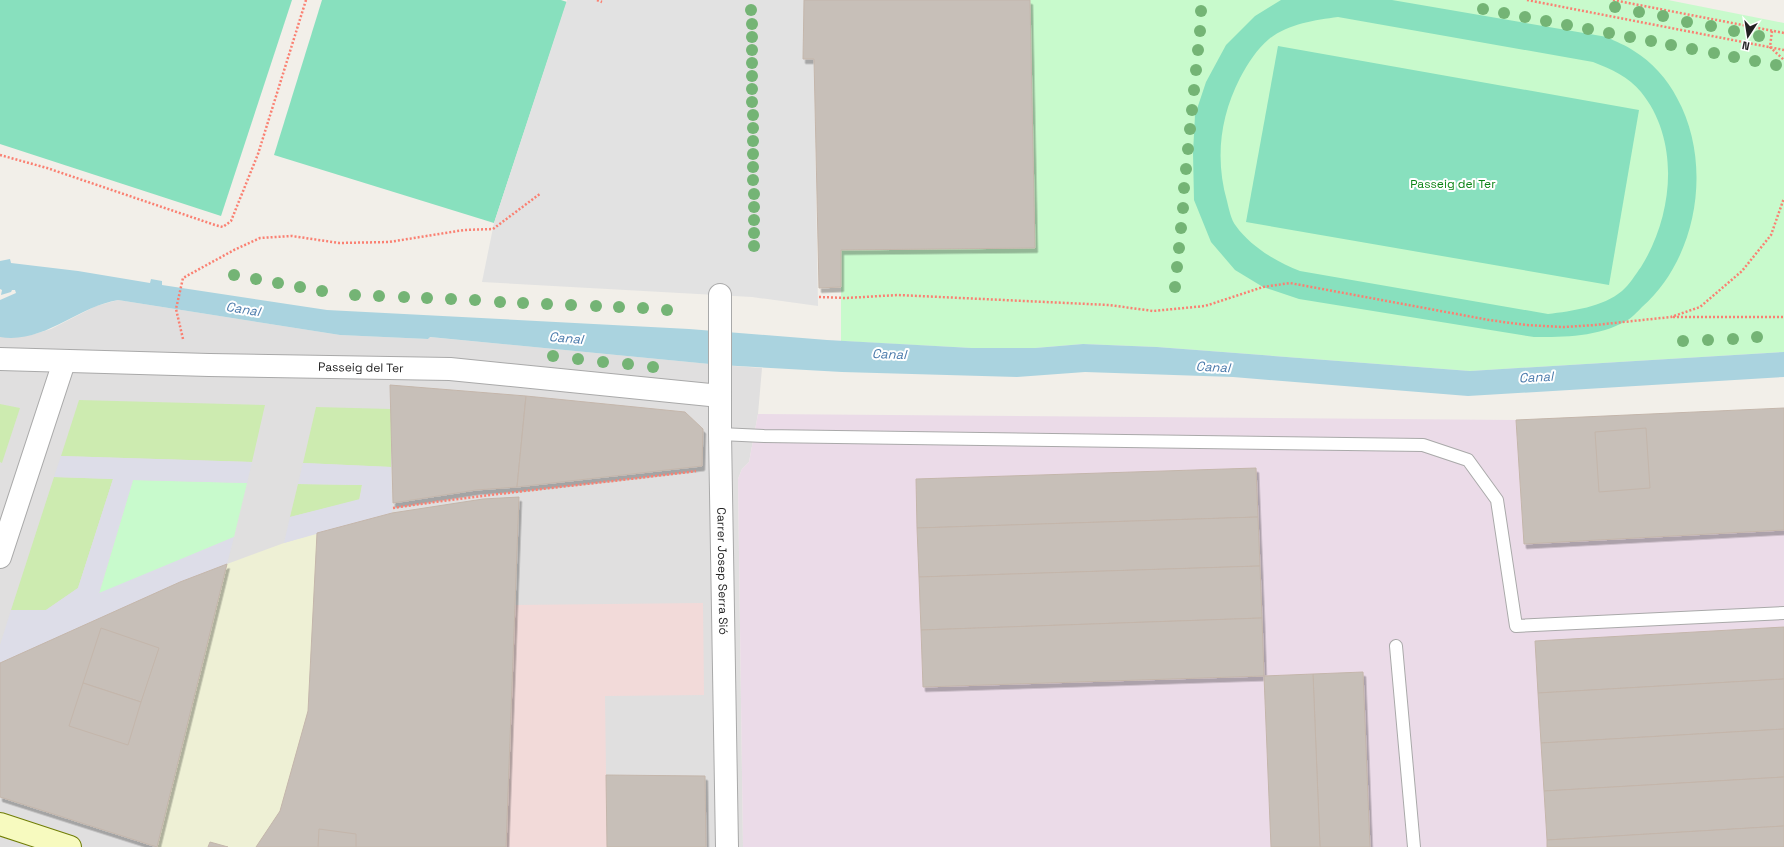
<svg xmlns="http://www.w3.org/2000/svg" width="1784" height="847" viewBox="0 0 1784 847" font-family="'Space Grotesk',sans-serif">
<defs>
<filter id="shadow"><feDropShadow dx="2.5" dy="4.5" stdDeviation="0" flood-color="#0004"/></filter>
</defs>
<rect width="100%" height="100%" fill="#f2efe9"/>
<path fill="#e0dfdf" d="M118,300L340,335L428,339L429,337L720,365L762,368L758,414L749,462L742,469L738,479L743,847H0V337L31,335L51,329L96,306Z"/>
<path fill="#f2dad9" d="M703,603L704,695L605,696L607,847H506L515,605Z"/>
<path fill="#ebdbe8" d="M758,414L1516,420L1524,544L1784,530V847H743L738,479L742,469L749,462Z"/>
<path fill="#eef0d5" d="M317,533L308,711L280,811L256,847H157L227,564L284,543Z"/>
<g fill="#cdebb0">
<path d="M79,400L265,405L252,462L61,456Z"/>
<path d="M0,404L20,408L2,463L0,462Z"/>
<path d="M316,407L391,409V467L303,463Z"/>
<path d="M54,477L113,479L78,588L46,610H11Z"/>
<path d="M298,484L362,485L359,500L290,517Z"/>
</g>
<g fill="#c8facc">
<path d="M1030,0H1668L1784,23V352L1470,371L1157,347L1083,344L1035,348H972L841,341V250L1035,248Z"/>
<path d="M133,480L247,483L234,537L99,594Z"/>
</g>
<g fill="#88e0be" fill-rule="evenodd">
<path d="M0,0H292L221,216L0,144Z"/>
<path d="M322,0H561L567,2L494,223L274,155Z"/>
<path d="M1281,0H1392L1607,37C1616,42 1626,45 1634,51C1651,61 1668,80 1677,98C1713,163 1698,258 1642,307C1637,312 1632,318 1626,321C1598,337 1565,337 1534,337L1299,299L1263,287L1235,270L1211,242L1194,200L1193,153L1195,115L1206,82L1226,45L1255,16ZM1338,17L1593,62C1611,69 1629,77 1641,92C1681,141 1673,216 1641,267C1635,275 1630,284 1622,291C1603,307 1572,311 1548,314L1300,271C1277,262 1251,247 1236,226C1231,220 1229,209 1227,201C1215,159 1220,117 1240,78C1248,63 1257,49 1269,39C1288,24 1315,20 1338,17Z"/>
<path d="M1278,46L1639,110L1609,285L1246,222Z"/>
</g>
<path fill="#e2e2e2" d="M567,0H804L803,59H814L818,306L752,297L482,282L494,223Z"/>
<g fill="#dddde8">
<path d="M61,456L252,462L247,483L133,480L99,593L234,537L227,564L180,582L0,663V645L11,610H46L78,588L113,479L54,477Z"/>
<path d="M303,463L391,467L392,513L284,543L290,517L360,499L362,485L298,484Z"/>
</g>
<path fill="#aad3df" d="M10,259L11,263L78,271L150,283L151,279L162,281V285L327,310L689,329L827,340L972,348H1035L1083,344L1157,347L1470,371L1784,352V377L1468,396L1233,377L1085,372L1017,377L842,372L720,365L430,337L428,339L340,335L118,300C77,307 44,344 0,337V300L16,293L15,290H12L11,292L1,295L2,290L0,289V261Z"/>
<g fill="#c7bfb8" stroke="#c4b6ab" filter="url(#shadow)">
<path d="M804,0H1030L1035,248L841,250V287L819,288L814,59H803Z"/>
<path d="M390,385L526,396L517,487L476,490L393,503Z"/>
<path d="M526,396L685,412L703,429L702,466L517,487Z"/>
<path d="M1784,408V530L1524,544L1516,420Z"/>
<path d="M1646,428L1650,488L1599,492L1595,432Z"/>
<path d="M1256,468L1258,517L917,528L916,479Z"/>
<path d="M519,497L506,847H256L280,811L308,711L317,533L392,513L483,499Z"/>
<path d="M1258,517L1260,566L919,577L917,528Z"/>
<path d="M227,564L157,847L0,797V663L180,582Z"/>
<path d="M1260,566L1262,618L921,630L919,577Z"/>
<path d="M1262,618L1264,676L923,687L921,630Z"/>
<path d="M1784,627V679L1538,693L1535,641Z"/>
<path d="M101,628L159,648L141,702L83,683Z"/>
<path d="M1363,672L1370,847H1320L1313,674Z"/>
<path d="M1313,674L1320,847H1271L1264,676Z"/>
<path d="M1784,679V729L1541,743L1538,693Z"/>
<path d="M83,683L141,702L128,745L69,726Z"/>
<path d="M1784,729V777L1544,791L1541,743Z"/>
<path d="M606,775L705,776L706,847H607Z"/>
<path d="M1784,777V826L1547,840L1544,791Z"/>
<path d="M1784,826V847H1547V840Z"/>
<path d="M319,829L356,834V847H318Z"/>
<path d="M210,842L228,847H208Z"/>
</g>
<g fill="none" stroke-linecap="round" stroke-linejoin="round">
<defs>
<g id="lane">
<path d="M720,434L764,436L1423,445L1468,460L1497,500L1516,626L1784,613"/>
<path d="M1396,646L1414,847"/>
</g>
<g id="street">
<path id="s1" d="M720,295V434L727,847"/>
<path id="s2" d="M0,359L209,365L450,369L720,396"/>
<path d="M0,557L64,362"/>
</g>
<path id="secondary" d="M0,824L70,847"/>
</defs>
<use href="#lane" stroke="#a9a9a9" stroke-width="14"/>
<use href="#street" stroke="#a9a9a9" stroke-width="24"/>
<use href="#secondary" stroke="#707d05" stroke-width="24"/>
<g stroke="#fa8072" stroke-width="2.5" stroke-dasharray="2 2" stroke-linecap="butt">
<path d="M597,0L602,2"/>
<path d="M1527,0L1784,50"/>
<path d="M1613,0L1784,33"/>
<path d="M1772,31L1770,47L1784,60"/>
<path d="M0,155L47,168L215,225L223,227L231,221L258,154L306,0"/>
<path d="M819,297L846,298L898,295L1109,305L1153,311L1205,306L1263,287L1290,283L1489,320L1526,325L1563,327L1595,325L1671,317L1700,307L1742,271L1771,235L1784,198"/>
<path d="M1673,317H1784"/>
<path d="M183,339L176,309L183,278L234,250L260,238L292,236L339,243L389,242L464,230L493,229L541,193"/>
<path d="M393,508C493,493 595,484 696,471"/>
</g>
<use href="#lane" stroke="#fff" stroke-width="12"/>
<use href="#street" stroke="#fff" stroke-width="22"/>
<use href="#secondary" stroke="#f7fabf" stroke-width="22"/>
</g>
<g fill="#74b475">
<circle cx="1615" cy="7" r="6"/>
<circle cx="1483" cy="9" r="6"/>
<circle cx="751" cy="10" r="6"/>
<circle cx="1201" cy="11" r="6"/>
<circle cx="1639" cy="12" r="6"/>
<circle cx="1504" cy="13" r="6"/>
<circle cx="1663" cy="16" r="6"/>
<circle cx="1525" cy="17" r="6"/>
<circle cx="1546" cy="21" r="6"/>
<circle cx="1687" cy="22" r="6"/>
<circle cx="752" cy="24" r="6"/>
<circle cx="1567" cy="25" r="6"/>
<circle cx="1711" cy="26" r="6"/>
<circle cx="1588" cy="29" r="6"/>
<circle cx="1200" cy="31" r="6"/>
<circle cx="1734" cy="31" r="6"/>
<circle cx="1609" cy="33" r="6"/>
<circle cx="1759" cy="36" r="6"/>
<circle cx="752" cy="37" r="6"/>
<circle cx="1630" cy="37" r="6"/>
<circle cx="1651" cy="41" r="6"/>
<circle cx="1671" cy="45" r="6"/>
<circle cx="1692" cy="49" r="6"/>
<circle cx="752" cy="50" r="6"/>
<circle cx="1198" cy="50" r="6"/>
<circle cx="1714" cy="53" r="6"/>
<circle cx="1734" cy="57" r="6"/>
<circle cx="1755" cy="61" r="6"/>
<circle cx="752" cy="63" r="6"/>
<circle cx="1776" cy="65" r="6"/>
<circle cx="1196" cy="70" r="6"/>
<circle cx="752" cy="76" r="6"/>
<circle cx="752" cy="89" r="6"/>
<circle cx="1194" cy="90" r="6"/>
<circle cx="752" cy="102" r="6"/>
<circle cx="1192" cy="110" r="6"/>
<circle cx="753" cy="115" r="6"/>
<circle cx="753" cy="128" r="6"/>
<circle cx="1190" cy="129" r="6"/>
<circle cx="753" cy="141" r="6"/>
<circle cx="1188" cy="149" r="6"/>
<circle cx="753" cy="154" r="6"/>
<circle cx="753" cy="167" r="6"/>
<circle cx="1186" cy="169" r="6"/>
<circle cx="753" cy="180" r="6"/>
<circle cx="1184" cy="188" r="6"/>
<circle cx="754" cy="194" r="6"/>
<circle cx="754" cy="207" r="6"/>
<circle cx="1183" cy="208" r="6"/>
<circle cx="754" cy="220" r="6"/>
<circle cx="1181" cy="228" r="6"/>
<circle cx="754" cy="233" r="6"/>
<circle cx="754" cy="246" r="6"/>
<circle cx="1179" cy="248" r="6"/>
<circle cx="1177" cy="267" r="6"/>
<circle cx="234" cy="275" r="6"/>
<circle cx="256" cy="279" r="6"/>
<circle cx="278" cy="283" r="6"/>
<circle cx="300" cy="287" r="6"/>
<circle cx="1175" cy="287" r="6"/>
<circle cx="322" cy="291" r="6"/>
<circle cx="355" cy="295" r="6"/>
<circle cx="379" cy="296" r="6"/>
<circle cx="404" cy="297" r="6"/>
<circle cx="427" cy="298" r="6"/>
<circle cx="451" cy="299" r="6"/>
<circle cx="475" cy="300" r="6"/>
<circle cx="500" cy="302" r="6"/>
<circle cx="523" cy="303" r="6"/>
<circle cx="547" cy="304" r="6"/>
<circle cx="571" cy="305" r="6"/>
<circle cx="596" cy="306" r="6"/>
<circle cx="619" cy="307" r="6"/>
<circle cx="643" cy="308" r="6"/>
<circle cx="667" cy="310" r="6"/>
<circle cx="1757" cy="337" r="6"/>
<circle cx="1733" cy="339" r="6"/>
<circle cx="1708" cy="340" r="6"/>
<circle cx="1683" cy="341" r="6"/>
<circle cx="553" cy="356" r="6"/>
<circle cx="578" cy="359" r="6"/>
<circle cx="603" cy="362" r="6"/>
<circle cx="628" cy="364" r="6"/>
<circle cx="653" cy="367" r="6"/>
</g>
<g text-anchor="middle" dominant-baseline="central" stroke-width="4" stroke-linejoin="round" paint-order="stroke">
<g font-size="12" fill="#0c8416" stroke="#fff">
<text x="1453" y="184">Passeig del Ter</text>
</g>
<g font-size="12" fill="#222" stroke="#fff">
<text stroke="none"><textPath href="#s2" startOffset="361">Passeig del Ter</textPath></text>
<text stroke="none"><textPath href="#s1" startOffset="276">Carrer Josep Serra Sió</textPath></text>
</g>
<g font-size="13" font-style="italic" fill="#4a7aab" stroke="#fff">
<text transform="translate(243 309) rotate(9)">Canal</text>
<text transform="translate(566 338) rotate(5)">Canal</text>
<text transform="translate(889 354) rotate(2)">Canal</text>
<text transform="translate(1213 367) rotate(3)">Canal</text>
<text transform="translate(1536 377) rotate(-3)">Canal</text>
</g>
</g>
<g transform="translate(1748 36) rotate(192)" stroke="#ffffff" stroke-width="3" paint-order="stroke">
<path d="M0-3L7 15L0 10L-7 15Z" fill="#222222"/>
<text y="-6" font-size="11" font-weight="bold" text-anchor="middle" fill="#222222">N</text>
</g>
</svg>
